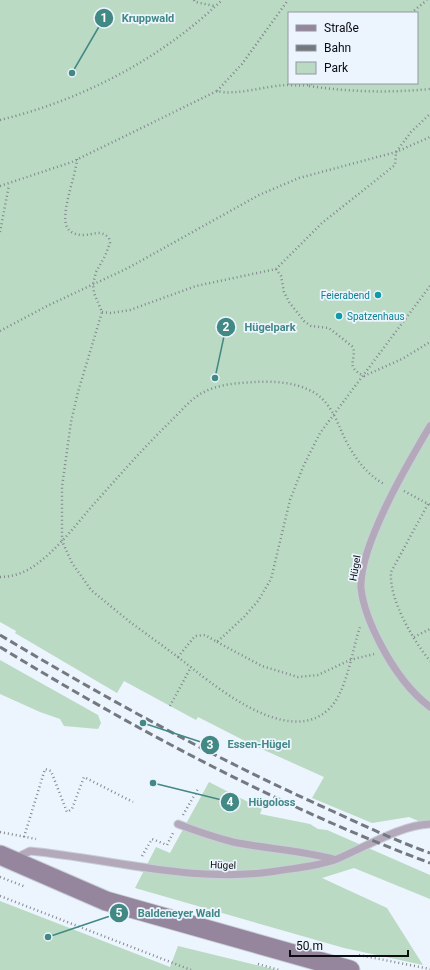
<svg xmlns="http://www.w3.org/2000/svg" width="430" height="970" viewBox="0 0 430 970" font-family="Roboto,sans-serif">
<rect width="100%" height="100%" fill="#ecf4fe"/>
<g fill="#badac4" fill-rule="evenodd">
<path d="M0,0H430V826L409,817L372,823L312,798L324,777L255,746L198,717L196,720L124,681L117,693L15,633L16,631L0,622ZM289,13H417V83H289Z"/>
<path d="M0,660L98,715L101,723L98,729L64,726L60,719L40,712L0,694Z"/>
<path d="M209,782L262,809L260,814L310,824L318,829L327,830L430,875V899L354,868L322,878L387,908L423,965L344,948L135,888L156,847L170,853Z"/>
<path d="M0,901L170,967L178,946L277,970H0Z"/>
</g>
<g fill="none" stroke-linecap="round" stroke-linejoin="round">
<defs>
<g id="service">
<path d="M430,426C408,463 359,546 361,588C363,607 372,628 381,645C393,668 409,691 430,707"/>
<path d="M178,824C196,831 214,837 233,842C267,849 299,850 333,859"/>
<path d="M16,858L30,851C113,859 194,884 277,871C296,868 319,866 337,859C364,848 400,825 430,824"/>
</g>
<path id="secondary" d="M0,855L106,901L350,970"/>
</defs>
<use href="#service" stroke="#c8cfd8" stroke-width="9"/>
<use href="#secondary" stroke="#c8cfd8" stroke-width="21"/>
<g stroke="#82888e" stroke-width="2.5" stroke-dasharray="1 3" stroke-linecap="butt">
<path d="M194,0L195,2L215,6"/>
<path d="M411,13L427,0"/>
<path d="M309,86C350,92 389,93 430,89"/>
<path d="M217,91L242,64L288,0"/>
<path d="M0,120C82,100 161,59 222,0"/>
<path d="M77,159C76,175 60,214 67,227C70,233 77,235 83,235C94,235 100,229 109,238L110,243L105,256L96,272L93,284L94,293L102,312L78,392L71,422L62,487V541L72,563L91,590L130,622L178,657L195,636L205,635L217,642L244,617L258,601L271,579L290,500L303,467L320,433L430,286"/>
<path d="M0,186L72,162L217,91C235,96 265,86 286,85C296,85 305,87 314,83"/>
<path d="M0,232L9,185"/>
<path d="M276,269L281,276L284,292L289,302L304,321L311,326L329,328L353,347C357,361 344,366 364,376L402,359L430,342"/>
<path d="M102,312L111,313L130,310L196,286L276,269L322,223L395,165L396,152L411,132L430,114"/>
<path d="M0,331L47,306L128,268L259,195L299,178L396,152L430,137"/>
<path d="M404,491L430,505"/>
<path d="M428,504L391,572C389,600 413,640 430,661"/>
<path d="M0,577C12,577 24,573 34,566C57,550 75,526 93,505C119,476 145,446 173,419C182,410 191,399 202,393C218,384 238,383 255,382C272,381 293,382 309,390C330,399 336,420 345,439C355,458 366,474 384,484"/>
<path d="M414,637L430,629"/>
<path d="M217,642L262,666L298,677L318,675L350,660L374,654"/>
<path d="M178,657C211,683 287,749 329,709C347,692 352,650 360,627"/>
<path d="M170,706L191,667"/>
<path d="M183,815L198,789"/>
<path d="M0,832L36,839"/>
<path d="M24,837L45,769L51,771L67,812L72,809L84,777L133,802"/>
<path d="M142,856L152,839L167,845L173,833"/>
<path d="M0,877L26,887"/>
<path d="M0,896L191,970"/>
<path d="M359,955L430,969"/>
<path d="M258,964L279,970"/>
</g>
<use href="#service" stroke="#b4a9ba" stroke-width="7"/>
<use href="#secondary" stroke="#95859d" stroke-width="19"/>
<g stroke="#74797f" stroke-width="3" stroke-dasharray="8 4" stroke-linecap="butt">
<path d="M0,635C107,699 216,759 330,810C363,825 396,841 430,853"/>
<path d="M0,647C136,730 280,807 430,863"/>
</g>
</g>
<g fill="#0f9aa8" stroke="#ecf4fe" stroke-width="1.5">
<circle cx="378" cy="295" r="4"/>
<circle cx="339" cy="316" r="4"/>
</g>
<g text-anchor="middle" dominant-baseline="central" stroke-width="3.5" stroke-linejoin="round" paint-order="stroke">
<g font-size="10" fill="#0d838f" stroke="#ecf4fe" text-anchor="end">
<text x="370" y="295">Feierabend</text>
<text x="347" y="316" text-anchor="start">Spatzenhaus</text>
</g>
<g font-size="10" fill="#0b0d10" stroke="#ecf4fe">
<text transform="translate(355 568) rotate(-80)">Hügel</text>
<text transform="translate(223 865) rotate(2)">Hügel</text>
</g>
</g>
<path fill="none" stroke="#428985" stroke-width="1.5" d="M72 73L104 18M215 378L226 327M143 723L210 745M153 783L230 802M48 937L119 913"/>
<g fill="#428985" stroke="#ecf4fe" stroke-width="1.5">
<circle cx="72" cy="73" r="4"/>
<circle cx="215" cy="378" r="4"/>
<circle cx="143" cy="723" r="4"/>
<circle cx="153" cy="783" r="4"/>
<circle cx="48" cy="937" r="4"/>
<circle cx="104" cy="18" r="10"/>
<circle cx="226" cy="327" r="10"/>
<circle cx="210" cy="745" r="10"/>
<circle cx="230" cy="802" r="10"/>
<circle cx="119" cy="913" r="10"/>
</g>
<g font-size="12" text-anchor="middle" font-weight="bold" fill="#fff">
<text x="104" y="22">1</text>
<text x="226" y="331">2</text>
<text x="210" y="749">3</text>
<text x="230" y="806">4</text>
<text x="119" y="917">5</text>
</g>
<g font-size="11" text-anchor="middle" font-weight="bold" fill="#428985" stroke="#ecf4fe" stroke-width="3.5" stroke-linejoin="round" paint-order="stroke">
<text x="148" y="22">Kruppwald</text>
<text x="270" y="331">Hügelpark</text>
<text x="259" y="748">Essen-Hügel</text>
<text x="272" y="806">Hügoloss</text>
<text x="179" y="917">Baldeneyer Wald</text>
</g>
<rect x="288" y="12" width="130" height="72" fill="#ecf4fe" stroke="#92989f"/>
<rect x="296" y="25" width="20" height="6" fill="#95859d" stroke="#92989f"/>
<text x="324" y="32" font-size="12" fill="#0b0d10">Straße</text>
<rect x="296" y="45" width="20" height="6" fill="#74797f" stroke="#92989f"/>
<text x="324" y="52" font-size="12" fill="#0b0d10">Bahn</text>
<rect x="296" y="62" width="20" height="12" fill="#badac4" stroke="#92989f"/>
<text x="324" y="72" font-size="12" fill="#0b0d10">Park</text>
<path d="M290 950v6h118v-6" fill="none" stroke="#0b0d10" stroke-width="2"/>
<text x="296" y="950" font-size="12" fill="#0b0d10" stroke="#ecf4fe" stroke-width="3" paint-order="stroke">50 m</text>
</svg>
